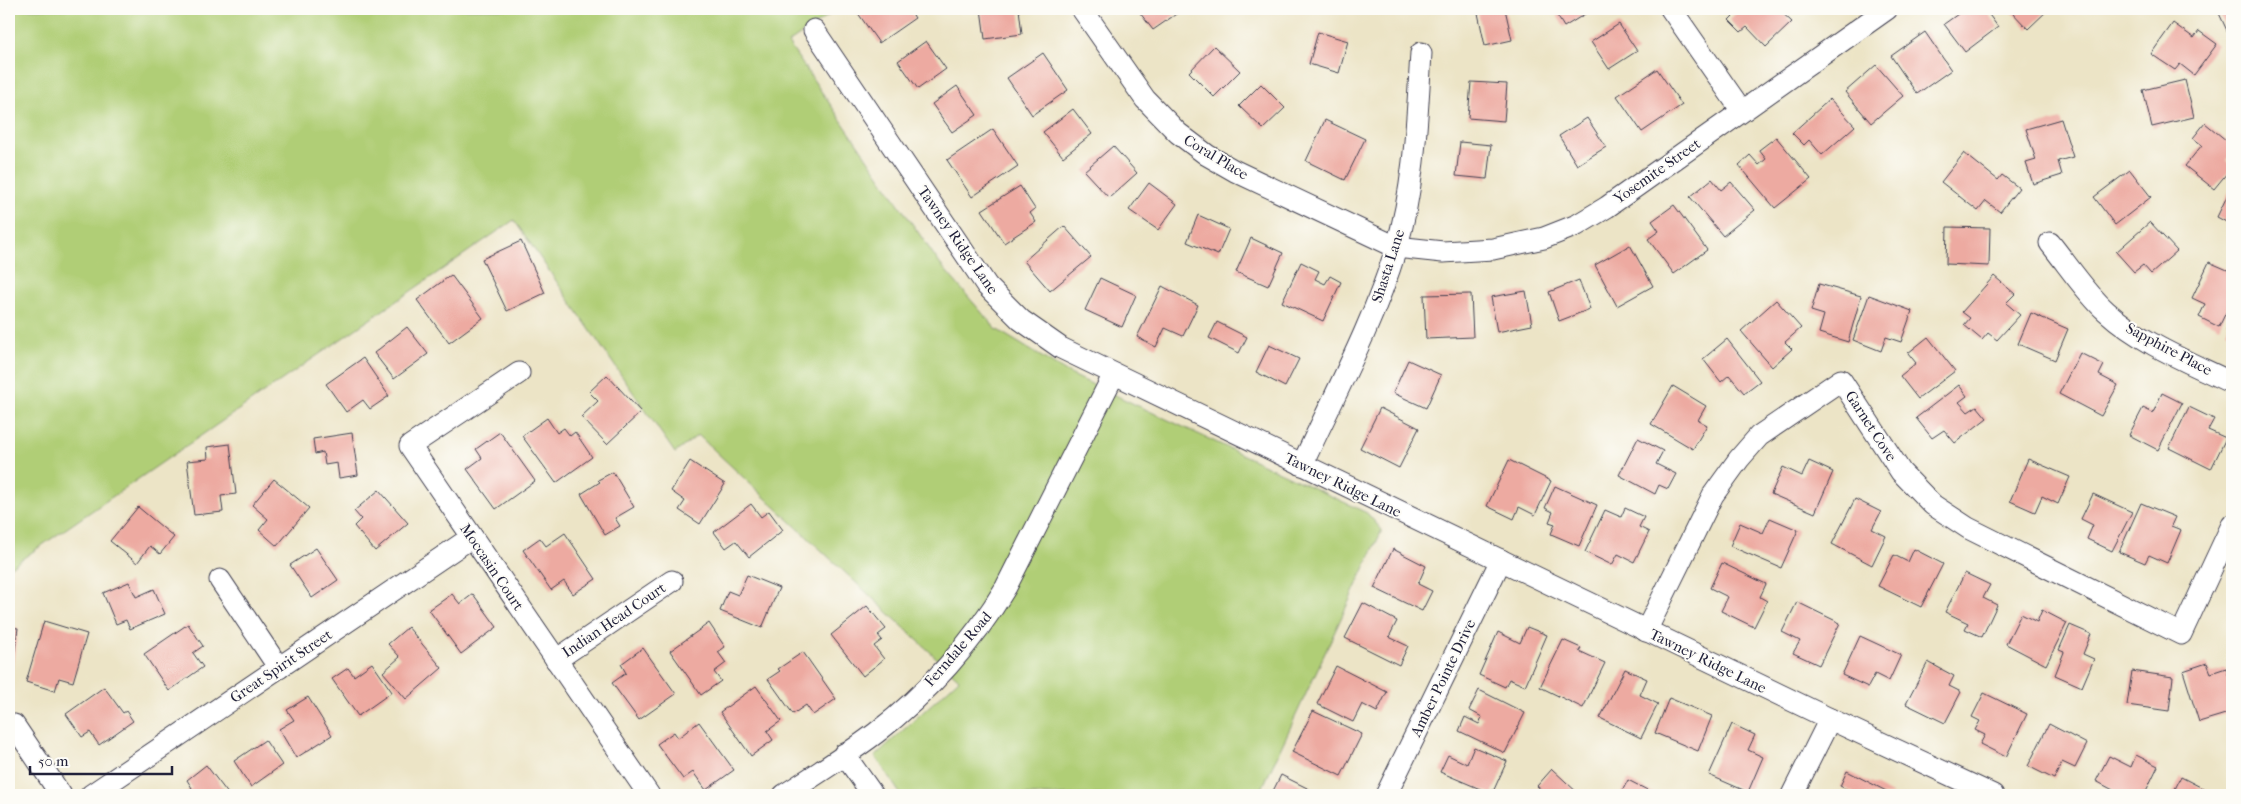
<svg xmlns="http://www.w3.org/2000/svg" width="2241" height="804" viewBox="0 0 2241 804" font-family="'IM FELL French Canon',serif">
<rect width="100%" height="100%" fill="#fdfcf7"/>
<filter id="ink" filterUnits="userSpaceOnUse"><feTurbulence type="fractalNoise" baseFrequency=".02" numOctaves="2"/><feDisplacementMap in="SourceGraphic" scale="10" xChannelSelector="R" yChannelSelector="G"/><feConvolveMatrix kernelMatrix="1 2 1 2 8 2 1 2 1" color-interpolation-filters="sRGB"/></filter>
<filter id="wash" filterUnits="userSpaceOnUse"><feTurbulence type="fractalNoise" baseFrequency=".0096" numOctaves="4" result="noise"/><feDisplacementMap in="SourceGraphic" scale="20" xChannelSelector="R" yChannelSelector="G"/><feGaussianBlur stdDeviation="1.12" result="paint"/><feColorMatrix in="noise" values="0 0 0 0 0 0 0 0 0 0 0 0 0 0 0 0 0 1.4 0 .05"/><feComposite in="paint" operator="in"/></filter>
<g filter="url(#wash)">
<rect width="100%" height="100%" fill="#ece4c6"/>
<path fill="#b0ce76" stroke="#697858" d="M9,9H838L788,43L940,264L996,329L1068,373L1367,513L1382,530L1259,795H901L875,756L959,679L698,435L675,453L514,220L9,568Z"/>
<g id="blocks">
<g fill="#edaaa1">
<path d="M855,9H909L915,18L879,43Z"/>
<path d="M981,9H1019L1022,34L985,39Z"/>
<path d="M1137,9H1181L1182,10L1153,30Z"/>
<path d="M1496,9H1505L1512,40L1485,46L1478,13Z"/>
<path d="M1553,9H1593L1564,27Z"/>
<path d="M1740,9H1778L1792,22L1766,47L1747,27L1741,32L1729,20Z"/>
<path d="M1965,9H1992L1987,12L1998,27L1965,52L1944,24Z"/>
<path d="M2009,9H2049L2028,29Z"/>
<path d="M2217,9H2232V36L2230,37Z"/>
<path d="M2173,23L2194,38L2199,31L2217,44L2194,75L2180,64L2175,70L2151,54Z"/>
<path d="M1619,24L1637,51L1609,69L1591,42Z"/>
<path d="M1318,32L1348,41L1339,73L1309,64Z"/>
<path d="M1925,32L1951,70L1917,94L1891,56Z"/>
<path d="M926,41L946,69L918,89L898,61Z"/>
<path d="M1214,46L1240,71L1214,97L1189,72Z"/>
<path d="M1043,53L1068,90L1032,115L1007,78Z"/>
<path d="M1876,65L1903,96L1871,123L1845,92Z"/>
<path d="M1657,69L1682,105L1642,132L1617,96Z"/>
<path d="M2185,80L2194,117L2152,127L2143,90Z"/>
<path d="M1471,82L1507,84L1504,121L1468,118Z"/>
<path d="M1261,84L1285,108L1263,129L1239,106Z"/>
<path d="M957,86L977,115L952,132L932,104Z"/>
<path d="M1830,99L1855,126L1822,155L1809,140L1804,145L1792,133Z"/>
<path d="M1073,109L1092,134L1063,157L1043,132Z"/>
<path d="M1587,118L1606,147L1577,165L1559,136Z"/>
<path d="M2061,119L2073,157L2058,161L2062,175L2033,184L2026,163L2036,160L2026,129Z"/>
<path d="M1325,120L1365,139L1345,180L1306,161Z"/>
<path d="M2205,123L2232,145V153L2227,160L2232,167L2214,189L2185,166L2202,145L2193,138Z"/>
<path d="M993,129L1018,166L972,197L947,160Z"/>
<path d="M1776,137L1811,179L1775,208L1739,165L1750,155L1759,165L1766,159L1759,150Z"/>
<path d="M1460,142L1491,145L1487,179L1456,176Z"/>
<path d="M1113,146L1137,173L1109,198L1084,171Z"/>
<path d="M1964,153L1998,180L2002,175L2019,188L2000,212L1986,201L1978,211L1941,182Z"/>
<path d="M2130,170L2151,197L2115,225L2094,197Z"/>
<path d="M1712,179L1721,190L1731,182L1755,210L1723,236L1690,197Z"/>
<path d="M1149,183L1177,204L1158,230L1129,210Z"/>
<path d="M1020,186L1035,209L1030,213L1036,222L1004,243L982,210Z"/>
<path d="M2232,186V225L2217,217Z"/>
<path d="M1674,205L1707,250L1674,274L1648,239L1659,231L1652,221Z"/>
<path d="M1198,215L1229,229L1218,255L1187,242Z"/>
<path d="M2150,222L2177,251L2151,274L2143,265L2134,272L2116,252Z"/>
<path d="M1064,226L1091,257L1050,291L1024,261Z"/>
<path d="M1947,227L1990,228L1989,266L1946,264Z"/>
<path d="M1251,238L1283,253L1268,286L1236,272Z"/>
<path d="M521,241L545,293L507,311L482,259Z"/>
<path d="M1630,245L1653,286L1617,306L1595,265Z"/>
<path d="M1301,262L1319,271L1315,279L1325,284L1330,276L1341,282L1323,321L1282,302Z"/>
<path d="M2209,262L2232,272V300L2219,327L2199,317L2205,304L2192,298Z"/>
<path d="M451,275L483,318L449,343L417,300Z"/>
<path d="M1994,276L2015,294L2006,303L2020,315L1997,340L1988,333L1982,340L1964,325L1970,318L1962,312Z"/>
<path d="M1100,278L1136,295L1122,327L1085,310Z"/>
<path d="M1579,280L1590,309L1559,321L1549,292Z"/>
<path d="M1819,284L1861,296L1848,342L1819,333L1824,315L1811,311Z"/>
<path d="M1162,286L1198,305L1183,336L1165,328L1156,347L1137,337Z"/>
<path d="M1526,291L1532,325L1497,332L1491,297Z"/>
<path d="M1471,294L1473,337L1426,339L1424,295Z"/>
<path d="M1869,295L1912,311L1901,342L1886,337L1881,351L1853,340Z"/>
<path d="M1776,300L1801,328L1785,342L1792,349L1772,367L1741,331Z"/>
<path d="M2031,313L2068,329L2055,360L2018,344Z"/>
<path d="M2232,319V334L2226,331Z"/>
<path d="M1217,322L1247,337L1239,353L1209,338Z"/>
<path d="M407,327L428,354L394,379L374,353Z"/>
<path d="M1928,337L1955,371L1918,399L1900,376L1916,363L1908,353Z"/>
<path d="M1727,339L1760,381L1744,393L1729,375L1721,382L1703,359Z"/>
<path d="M1269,345L1299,359L1285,387L1256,372Z"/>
<path d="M2080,353L2104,365L2099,375L2118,385L2101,416L2059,394Z"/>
<path d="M363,358L389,396L370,409L363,400L346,412L326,384Z"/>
<path d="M1408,360L1441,375L1426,408L1393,393Z"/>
<path d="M607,375L641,412L607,444L581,417L598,401L589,392Z"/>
<path d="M1959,385L1967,396L1959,402L1968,412L1977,406L1987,418L1955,443L1944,430L1932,438L1916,418Z"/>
<path d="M1673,386L1706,406L1698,420L1707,425L1693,449L1651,424Z"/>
<path d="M2162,393L2182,403L2158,450L2129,435L2143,408L2153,413Z"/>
<path d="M2189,407L2214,419L2208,430L2226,438L2211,469L2169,448Z"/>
<path d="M1380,408L1419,428L1399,468L1360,448Z"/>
<path d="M547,418L557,433L564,428L570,436L575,432L592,457L556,483L522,436Z"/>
<path d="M500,432L535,481L496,509L467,469L482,458L476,449Z"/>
<path d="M352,433L358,475L339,478L337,463L325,465L323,452L315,454L313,439Z"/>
<path d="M1638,438L1663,451L1656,464L1676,474L1668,489L1659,485L1655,494L1619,475Z"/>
<path d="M230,444L236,494L221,496L223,512L194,515L187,461L208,459L207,447Z"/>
<path d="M2028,459L2070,477L2058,504L2042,496L2035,512L2010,501Z"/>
<path d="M1509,460L1551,481L1535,515L1519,507L1514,519L1487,506Z"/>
<path d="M690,461L725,484L700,524L679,510L685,501L671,491Z"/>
<path d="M1809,461L1833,472L1815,513L1771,494L1783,467L1802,476Z"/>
<path d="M613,472L634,507L615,518L620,526L605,535L581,494L600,482L598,480Z"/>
<path d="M274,479L309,508L277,546L259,530L268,519L252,505Z"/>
<path d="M1555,486L1597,505L1579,546L1551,534L1555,524L1549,522L1553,512L1545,508Z"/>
<path d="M379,490L408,523L375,551L354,526L361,519L354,511Z"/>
<path d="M2093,494L2132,512L2112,551L2087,539L2093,525L2081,519Z"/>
<path d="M1855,499L1881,512L1872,529L1886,536L1872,565L1832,544Z"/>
<path d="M2141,503L2175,517L2171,526L2181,530L2167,563L2149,555L2145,563L2119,552Z"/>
<path d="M751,504L761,517L769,511L783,530L749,557L736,541L726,548L714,532Z"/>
<path d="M138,507L174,537L160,554L150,546L137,563L110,541Z"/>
<path d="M1625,508L1644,517L1639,527L1649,532L1634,562L1618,554L1612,565L1585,552L1605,510L1621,517Z"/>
<path d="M1770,518L1798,530L1781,568L1730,546L1740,523L1763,533Z"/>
<path d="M565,533L596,579L573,594L564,581L551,590L523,550L540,538L546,546Z"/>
<path d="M316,548L338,580L312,598L290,565Z"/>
<path d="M1393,549L1426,566L1418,584L1432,591L1422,611L1374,588Z"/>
<path d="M1914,549L1943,564L1921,607L1878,586L1894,555L1908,562Z"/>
<path d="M1722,563L1766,584L1760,597L1767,601L1754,627L1721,611L1728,597L1710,588Z"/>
<path d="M1965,573L1990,585L1983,598L1997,605L1982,637L1965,629L1968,623L1945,612Z"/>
<path d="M747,575L779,588L762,628L720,611L728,591L738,595Z"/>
<path d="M129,582L136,597L154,589L165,614L130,629L126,620L116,624L103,593Z"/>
<path d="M452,594L460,604L473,594L497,627L461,654L429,610Z"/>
<path d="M1797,602L1840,623L1819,665L1793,653L1800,641L1782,632Z"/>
<path d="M1363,603L1397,621L1389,637L1408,646L1399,665L1345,638Z"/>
<path d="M867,606L886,629L878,635L882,640L874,646L884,659L863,676L831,635Z"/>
<path d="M2042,610L2067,623L2046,665L2006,644L2021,614L2037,622Z"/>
<path d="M44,621L87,634L73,682L59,678L55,691L26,682Z"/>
<path d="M709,623L725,647L718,652L726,663L714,672L721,681L701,695L670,651Z"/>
<path d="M188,624L203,646L193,653L203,667L169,691L144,654Z"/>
<path d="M2070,625L2091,634L2083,654L2094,659L2082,687L2055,675L2064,652L2059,650Z"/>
<path d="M9,627L18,628L10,684H9Z"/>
<path d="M408,627L442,668L406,699L383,672L400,657L388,644Z"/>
<path d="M1527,627L1547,635L1525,686L1509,679L1505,687L1479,675L1498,632L1520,643Z"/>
<path d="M1860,636L1901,655L1889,681L1875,674L1868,687L1842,675Z"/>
<path d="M1563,640L1581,648L1579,651L1605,663L1583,708L1540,687Z"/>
<path d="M643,648L676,694L639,720L612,683L626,673L621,664Z"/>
<path d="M803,652L836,699L813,715L806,705L793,714L768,679L780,671L778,669Z"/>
<path d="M1928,662L1954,676L1949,686L1961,692L1945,723L1906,704Z"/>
<path d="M372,663L392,692L358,716L332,679L348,668L354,676Z"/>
<path d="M2207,663L2211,673L2226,668L2232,686V712L2199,722L2183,671Z"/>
<path d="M1336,666L1387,692L1377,712L1362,704L1353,722L1317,704Z"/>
<path d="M1625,669L1647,679L1640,695L1658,704L1641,738L1600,718Z"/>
<path d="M2132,671L2173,677L2169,711L2127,705Z"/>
<path d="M756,686L781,721L767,731L773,740L751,756L720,712Z"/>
<path d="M104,687L123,713L126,711L133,721L99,745L90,732L82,737L66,714Z"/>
<path d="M1479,690L1525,713L1505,753L1459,731L1465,717L1479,724L1482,717L1469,710Z"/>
<path d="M1984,693L2027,714L2006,757L1980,744L1985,735L1975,730L1980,721L1972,717Z"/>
<path d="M308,697L332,735L296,758L279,729L294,720L287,710Z"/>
<path d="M1669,698L1712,716L1698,751L1655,733Z"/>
<path d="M1313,711L1362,734L1341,776L1292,752Z"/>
<path d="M699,722L734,770L706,790L693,772L683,779L657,744L674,732L678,738Z"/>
<path d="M1732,724L1755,735L1748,750L1763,757L1748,792L1709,775Z"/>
<path d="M2049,724L2087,744L2075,768L2062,762L2054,779L2028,766Z"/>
<path d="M265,740L282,765L251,787L234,761Z"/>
<path d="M1474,747L1507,761L1492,794L1440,772L1448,755L1467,764Z"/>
<path d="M2136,755L2158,766L2144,795H2110L2113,790L2096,781L2109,756L2131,767Z"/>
<path d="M206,765L229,795H182L192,788L187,780Z"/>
<path d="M1552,769L1580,795H1543L1545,793L1537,786Z"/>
<path d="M1847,771L1892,794V795H1853L1854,793L1840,786Z"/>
<path d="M1281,775L1321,795H1271Z"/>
<path d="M2181,777L2214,794V795H2172Z"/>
<path d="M1628,780L1657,795H1620Z"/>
</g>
</g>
</g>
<g filter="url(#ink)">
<use href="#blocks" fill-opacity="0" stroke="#403f50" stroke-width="1"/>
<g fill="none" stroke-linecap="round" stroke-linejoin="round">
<defs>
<g id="minor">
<path d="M1082,9L1145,99L1178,133L1207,155L1235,171L1396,247L1443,252L1493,249L1544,238L1577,225L1607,207L1887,9"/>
<path d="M1671,9L1742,111"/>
<path d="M814,30L987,286L1021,320L1061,348L1830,719L1993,795"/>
<path d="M2050,243C2067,264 2087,294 2106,311C2142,344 2189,362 2232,383"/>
<path d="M519,373L410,446L649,795"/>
<path d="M1302,465C1335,394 1373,324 1396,249C1415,185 1417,118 1421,53"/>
<path d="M220,580L279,668"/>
<path d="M1646,631L1713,495L1739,459L1759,436L1841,380L1901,472L1933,505L1968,528L2181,634L2232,525"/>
<path d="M556,660L672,581"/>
<path d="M9,729L14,725L61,795"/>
<path d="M844,754L873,795"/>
<path d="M91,795L472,537"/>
<path d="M784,795C815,775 847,755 876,733C927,694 974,641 1006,587L1114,374"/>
<path d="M1386,795L1501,560"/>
<path d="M1792,795L1830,719"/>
</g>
</defs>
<use href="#minor" stroke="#403f50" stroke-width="23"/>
<use href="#minor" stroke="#fff" stroke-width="21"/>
</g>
</g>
<g text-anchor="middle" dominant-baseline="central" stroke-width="4" stroke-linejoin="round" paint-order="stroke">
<g font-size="15" fill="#22223b" stroke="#fdfcf7">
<text transform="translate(1216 157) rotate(31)">Coral Place</text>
<text transform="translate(1657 171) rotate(-35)">Yosemite Street</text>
<text transform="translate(958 240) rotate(55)">Tawney Ridge Lane</text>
<text transform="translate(1388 266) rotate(-72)">Shasta Lane</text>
<text transform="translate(2169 349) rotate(28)">Sapphire Place</text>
<text transform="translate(1871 426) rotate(57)">Garnet Cove</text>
<text transform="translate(1343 485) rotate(26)">Tawney Ridge Lane</text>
<text transform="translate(492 567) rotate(56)">Moccasin Court</text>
<text transform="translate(614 620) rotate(-34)">Indian Head Court</text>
<text transform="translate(958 649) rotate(-49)">Ferndale Road</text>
<text transform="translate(1708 661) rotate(26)">Tawney Ridge Lane</text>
<text transform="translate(281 666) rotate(-34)">Great Spirit Street</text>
<text transform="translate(1443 678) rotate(-64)">Amber Pointe Drive</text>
</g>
</g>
<rect width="2241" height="804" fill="none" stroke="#fdfcf7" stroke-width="30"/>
<path d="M30 766v8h142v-8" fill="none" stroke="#22223b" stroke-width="2.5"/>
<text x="38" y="766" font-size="15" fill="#22223b" stroke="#fdfcf7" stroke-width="4" paint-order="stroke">50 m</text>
</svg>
